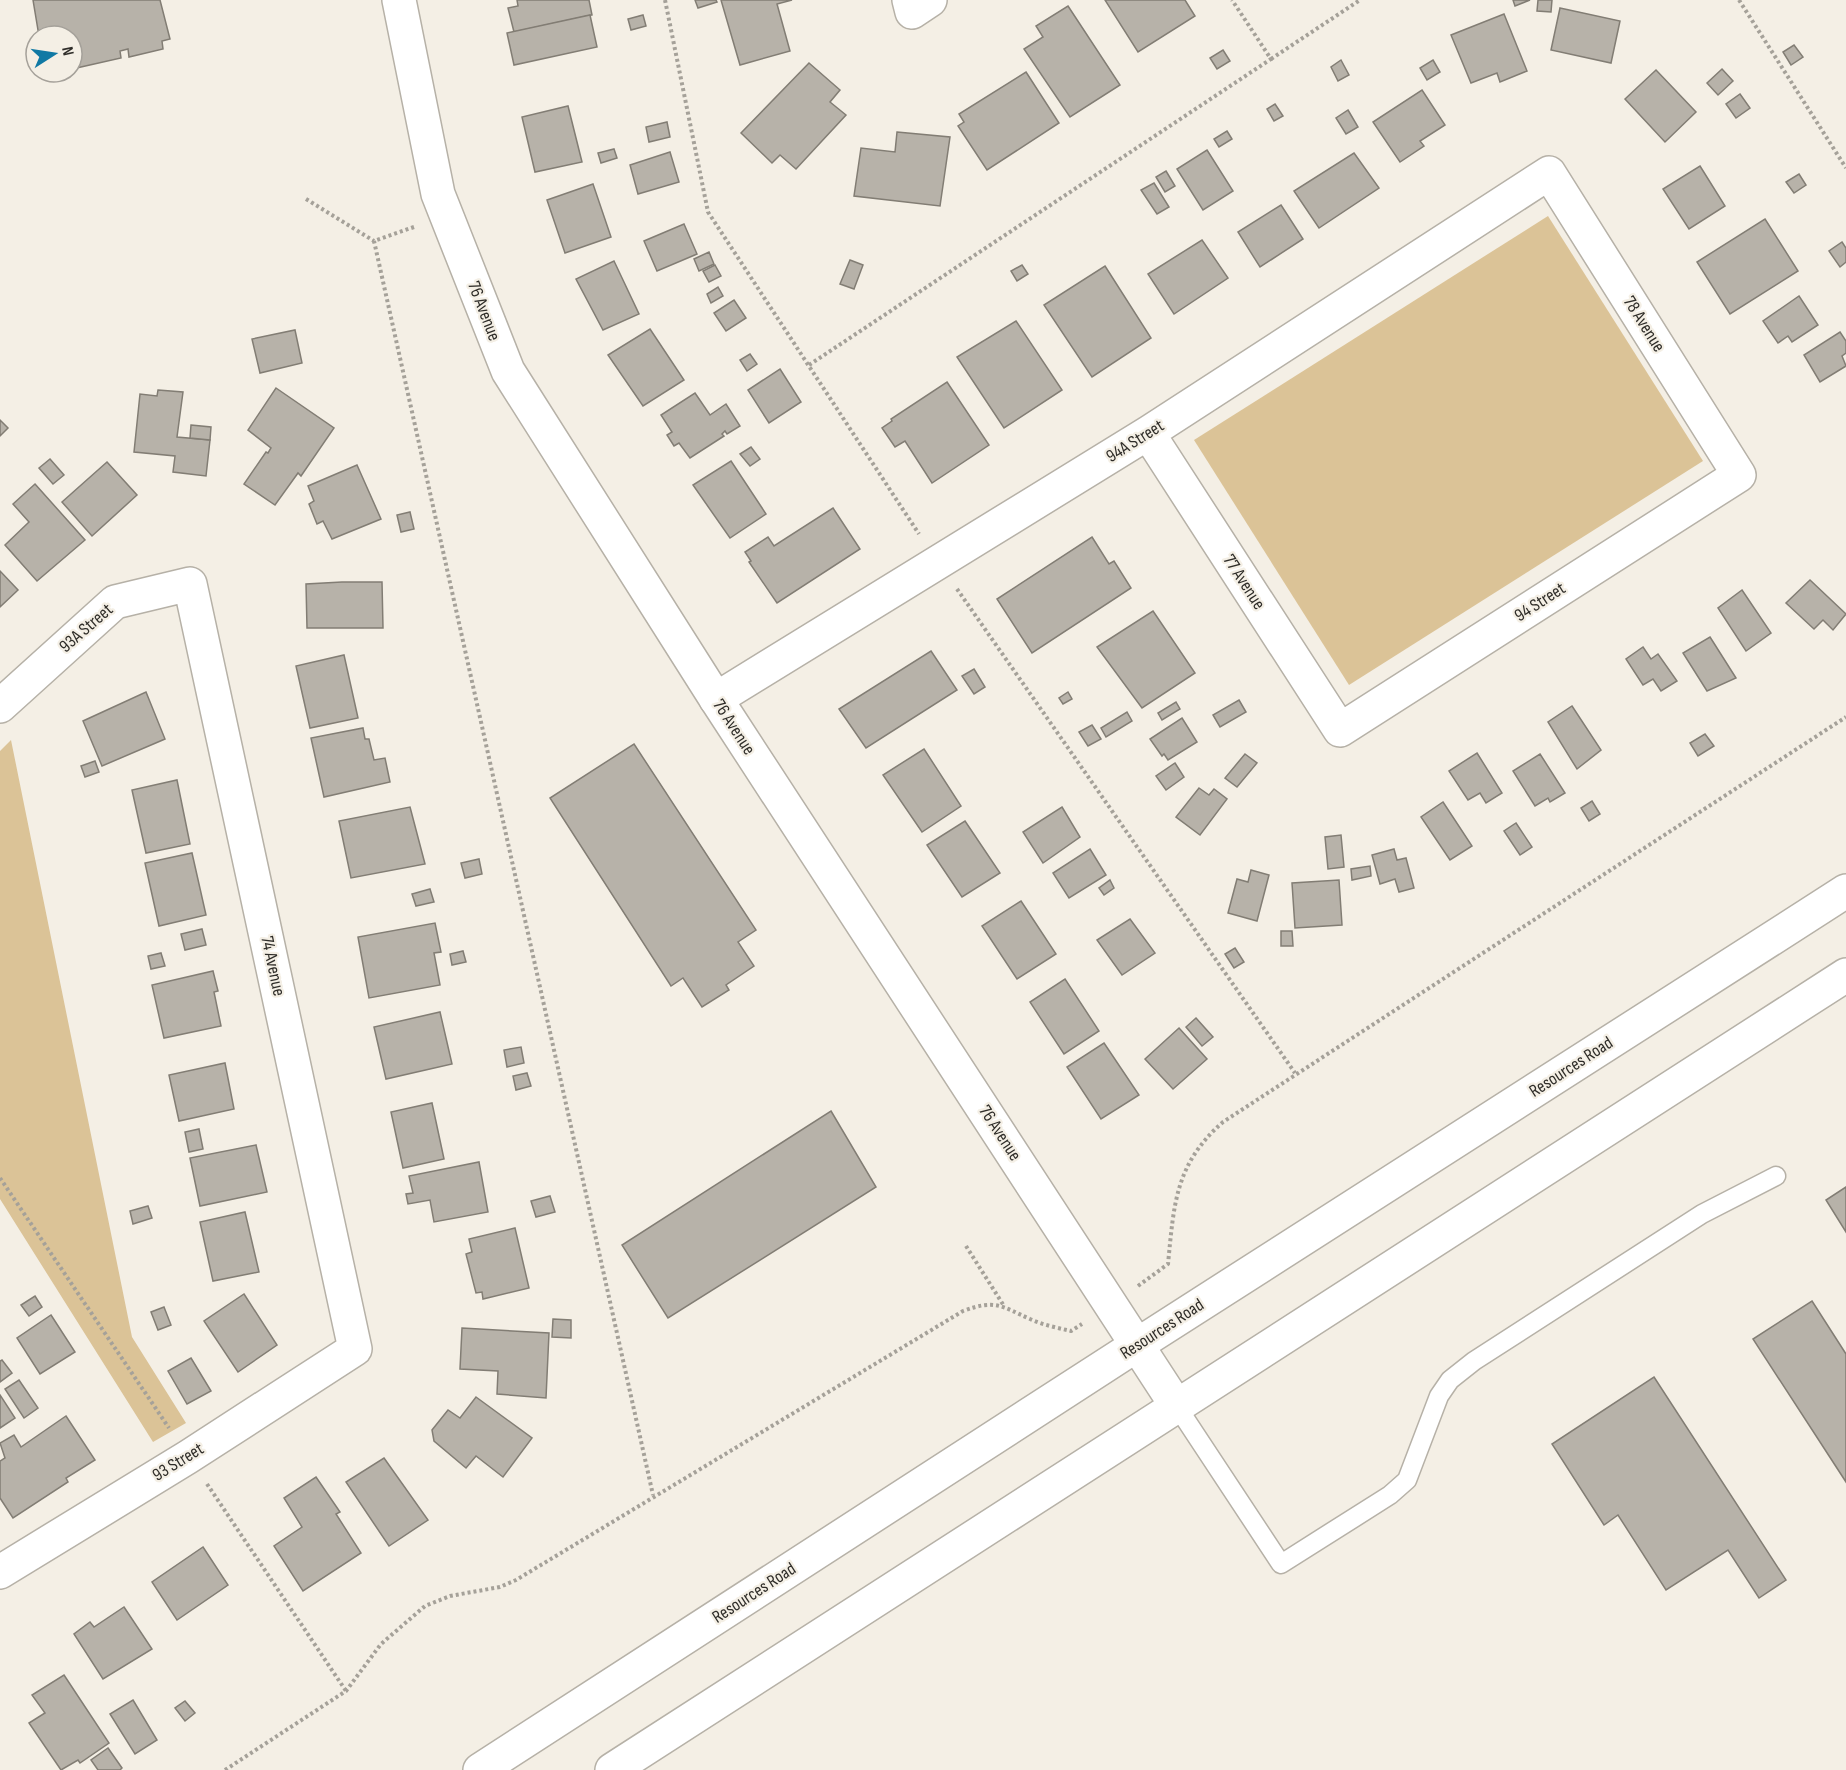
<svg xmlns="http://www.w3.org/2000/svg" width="1846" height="1770" viewBox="0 0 1846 1770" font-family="'Sofia Sans Condensed',sans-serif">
<rect width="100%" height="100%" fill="#f4efe5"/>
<g fill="#dbc397">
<path d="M1548,216L1703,461L1349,685L1194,440Z"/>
<path d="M11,740L132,1337L186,1423L153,1442L0,1199V751Z"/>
</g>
<g fill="#b7b2a9" stroke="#827d74" stroke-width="1.5">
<path d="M33,0H160L170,39L162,41L163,49L129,57L128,49L120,51L121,58L72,69V36H39Z"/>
<path d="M517,0H589L592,15L514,32L508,8L518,6Z"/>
<path d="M695,0H716L717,2L698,8Z"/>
<path d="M721,0H792L777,4L790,51L740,65Z"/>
<path d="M1105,0H1185L1195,16L1138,52Z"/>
<path d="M1513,0H1530L1515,6Z"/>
<path d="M1538,0H1552L1551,12L1537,11Z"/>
<path d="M1068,6L1120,85L1070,117L1024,49L1043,37L1036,26Z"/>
<path d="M1560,8L1620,21L1611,63L1551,50Z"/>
<path d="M1504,14L1527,71L1500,82L1497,73L1471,83L1451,35Z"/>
<path d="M590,15L597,47L514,65L507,33Z"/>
<path d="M643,15L646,26L631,30L628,19Z"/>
<path d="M1794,45L1803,57L1791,65L1783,52Z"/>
<path d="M1223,50L1230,61L1217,69L1210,58Z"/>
<path d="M1341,60L1349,75L1338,81L1331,67Z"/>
<path d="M1433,60L1440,72L1427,80L1420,68Z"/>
<path d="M809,63L840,90L830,102L846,115L796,169L780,155L772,163L741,133Z"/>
<path d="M1722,69L1733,81L1718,95L1707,83Z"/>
<path d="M1656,70L1696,112L1665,142L1625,99Z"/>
<path d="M1026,72L1059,123L987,170L958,126L964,122L959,114Z"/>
<path d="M1422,90L1445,125L1420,141L1424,146L1400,162L1373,122Z"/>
<path d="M1740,94L1750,108L1736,118L1726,104Z"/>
<path d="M1275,104L1283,116L1274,121L1267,109Z"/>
<path d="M568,106L582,162L535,172L522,117Z"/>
<path d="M1348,110L1358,127L1346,134L1336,118Z"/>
<path d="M667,122L670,137L649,142L646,127Z"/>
<path d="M1227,131L1232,139L1219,147L1214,139Z"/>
<path d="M897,132L950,137L940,206L854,196L861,148L895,152Z"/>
<path d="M614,149L617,158L601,163L598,153Z"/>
<path d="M1207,150L1233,191L1203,210L1177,169Z"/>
<path d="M670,152L679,182L638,194L630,165Z"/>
<path d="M1354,153L1379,188L1319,228L1294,191Z"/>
<path d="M1700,166L1725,206L1689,229L1663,189Z"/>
<path d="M1166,171L1175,186L1165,192L1156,177Z"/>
<path d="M1799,174L1806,185L1794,193L1786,182Z"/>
<path d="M1154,183L1169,207L1157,214L1141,190Z"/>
<path d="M593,184L611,237L565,253L547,200Z"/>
<path d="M1281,205L1303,239L1260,267L1238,232Z"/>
<path d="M1765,219L1798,271L1730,314L1697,262Z"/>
<path d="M684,224L697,254L657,271L644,241Z"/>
<path d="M1202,240L1228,278L1174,314L1148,274Z"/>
<path d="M1842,242L1846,248V262L1840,267L1829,251Z"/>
<path d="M709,252L714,264L699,271L694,259Z"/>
<path d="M850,260L863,265L854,289L840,284Z"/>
<path d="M614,261L639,314L603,330L576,279Z"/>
<path d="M715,265L721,276L709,282L703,271Z"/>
<path d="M1022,265L1028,274L1017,281L1011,271Z"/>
<path d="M1105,266L1151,338L1092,377L1044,305Z"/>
<path d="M718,287L723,296L711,303L707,294Z"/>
<path d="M1799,296L1818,325L1792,342L1788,336L1778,343L1763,321Z"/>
<path d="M734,300L746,318L726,331L714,313Z"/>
<path d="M1016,321L1062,390L1004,428L957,357Z"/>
<path d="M650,329L684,380L643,406L608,355Z"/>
<path d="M295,330L302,363L260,373L252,339Z"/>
<path d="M1840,332L1846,341V353L1842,356L1846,366L1820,382L1804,355Z"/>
<path d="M750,354L757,364L747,371L740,360Z"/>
<path d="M780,369L801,402L769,423L748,390Z"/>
<path d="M947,382L989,445L932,483L905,441L895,447L882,428L892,421L891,419Z"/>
<path d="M276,388L334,428L301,476L298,473L275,505L244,484L266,452L268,453L271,448L248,430Z"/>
<path d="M158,390L183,392L177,437L210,440L206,476L173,472L175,456L134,452L140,394L157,396Z"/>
<path d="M695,393L710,415L726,404L740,426L727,434L725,431L722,434L724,436L690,458L679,443L674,446L667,435L672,432L661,415Z"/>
<path d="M0,420L8,428L0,436Z"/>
<path d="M191,425L211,427L210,440L190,438Z"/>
<path d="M751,447L760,459L750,466L740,454Z"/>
<path d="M50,459L64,475L53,484L39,468Z"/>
<path d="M731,461L766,514L730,538L693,485Z"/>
<path d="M107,462L137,495L92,536L62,502Z"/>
<path d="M357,465L381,519L332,539L323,521L317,524L309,504L314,501L308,486Z"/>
<path d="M35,484L85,540L37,581L5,545L29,522L13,504Z"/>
<path d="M833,508L860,549L777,603L749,562L751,561L745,552L768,537L774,546Z"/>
<path d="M410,512L414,529L401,532L397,515Z"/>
<path d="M1092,537L1109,564L1114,561L1131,588L1032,653L997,599Z"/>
<path d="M0,571L18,590L0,607Z"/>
<path d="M1810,580L1846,614L1833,630L1823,620L1814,629L1786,603Z"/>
<path d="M342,582H382L383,628H307L306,584Z"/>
<path d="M1742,590L1771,633L1746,651L1718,608Z"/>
<path d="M1153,611L1195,673L1142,708L1097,647Z"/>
<path d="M1710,637L1736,678L1707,691L1683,653Z"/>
<path d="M1643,647L1651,659L1658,654L1677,681L1661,691L1653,679L1643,685L1626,659Z"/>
<path d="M931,651L957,690L866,748L839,709Z"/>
<path d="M344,655L358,718L310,728L296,666Z"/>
<path d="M974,669L985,687L974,694L962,676Z"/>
<path d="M146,692L165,739L102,766L83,721Z"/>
<path d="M1068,692L1072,699L1063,704L1059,698Z"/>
<path d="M1239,700L1246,712L1220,727L1213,715Z"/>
<path d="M1176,702L1180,709L1162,720L1158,713Z"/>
<path d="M1572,706L1601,750L1577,769L1548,722Z"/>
<path d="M1127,712L1132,721L1106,737L1101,728Z"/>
<path d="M1182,718L1197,742L1168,760L1164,754L1162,756L1150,739Z"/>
<path d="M1092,725L1101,739L1088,746L1079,732Z"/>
<path d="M363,728L365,739H369L374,760L385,758L390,782L324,797L311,738Z"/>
<path d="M1705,734L1714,746L1698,756L1690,743Z"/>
<path d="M634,744L756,930L738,942L754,966L726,985L729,990L702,1007L683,978L671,986L550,798Z"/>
<path d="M924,749L961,806L922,832L883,775Z"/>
<path d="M1477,753L1502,793L1486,803L1480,793L1468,800L1449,771Z"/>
<path d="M1245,754L1257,763L1237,787L1225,778Z"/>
<path d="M1540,754L1565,793L1550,802L1548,798L1535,806L1513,771Z"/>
<path d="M95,761L99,772L85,777L81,766Z"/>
<path d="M1175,763L1184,777L1166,790L1156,776Z"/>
<path d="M177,780L190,844L146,853L132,790Z"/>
<path d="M1199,788L1209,795L1214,789L1227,799L1200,835L1176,817Z"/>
<path d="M1592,801L1600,814L1589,821L1581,808Z"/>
<path d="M1443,802L1472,846L1450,860L1421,817Z"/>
<path d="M410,807L425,864L351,878L339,821Z"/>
<path d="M1062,807L1080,837L1043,863L1023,832Z"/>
<path d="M965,821L1000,873L962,897L927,845Z"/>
<path d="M1516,823L1532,847L1520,855L1504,831Z"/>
<path d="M1341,835L1344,867L1328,869L1325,837Z"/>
<path d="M1090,849L1106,875L1069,898L1053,873Z"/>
<path d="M1394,849L1397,860L1406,858L1414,888L1399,892L1395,879L1380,884L1372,855Z"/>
<path d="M192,853L206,915L159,926L145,863Z"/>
<path d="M479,859L482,874L465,878L461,863Z"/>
<path d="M1370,866L1371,876L1352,880L1351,869Z"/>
<path d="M1251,870L1269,875L1257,921L1228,913L1237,879L1248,882Z"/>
<path d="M1110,880L1114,888L1104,895L1099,888Z"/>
<path d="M1339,880L1342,925L1295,928L1292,883Z"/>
<path d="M430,889L434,902L416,906L412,894Z"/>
<path d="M1021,901L1056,954L1017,979L982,926Z"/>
<path d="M1130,919L1155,953L1122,975L1097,940Z"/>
<path d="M435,923L441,952L434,953L440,985L369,998L358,937Z"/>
<path d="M202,929L206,945L185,950L181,934Z"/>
<path d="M1281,931H1292L1293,946H1281Z"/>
<path d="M1235,948L1244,962L1234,968L1225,954Z"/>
<path d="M463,951L466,962L452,965L450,954Z"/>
<path d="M161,953L165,966L151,969L148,956Z"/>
<path d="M213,971L218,991L214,992L221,1026L164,1038L152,985Z"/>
<path d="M1065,979L1099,1031L1064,1054L1030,1002Z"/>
<path d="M440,1012L452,1064L386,1079L374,1027Z"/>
<path d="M1196,1018L1213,1037L1202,1046L1186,1027Z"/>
<path d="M1179,1028L1207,1059L1173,1089L1145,1059Z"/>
<path d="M1104,1043L1139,1095L1101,1119L1067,1067Z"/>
<path d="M521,1047L524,1063L507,1067L504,1050Z"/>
<path d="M225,1063L234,1109L179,1121L169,1075Z"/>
<path d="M527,1073L531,1086L516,1090L513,1076Z"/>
<path d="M432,1103L444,1159L403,1168L391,1112Z"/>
<path d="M831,1111L876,1187L668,1318L622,1245Z"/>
<path d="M199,1129L203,1149L189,1152L185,1132Z"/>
<path d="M256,1145L267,1192L200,1206L190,1158Z"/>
<path d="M479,1162L488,1212L434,1222L430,1200L408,1204L406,1194L413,1193L409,1176Z"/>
<path d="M1846,1187V1232L1826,1200Z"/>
<path d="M550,1196L555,1212L536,1217L531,1201Z"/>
<path d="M148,1206L152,1218L133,1224L130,1211Z"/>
<path d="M245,1212L259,1272L213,1281L200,1222Z"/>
<path d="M515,1228L529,1288L483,1299L482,1292L476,1293L466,1254L472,1252L469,1239Z"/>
<path d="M244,1294L277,1345L238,1372L204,1321Z"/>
<path d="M35,1296L42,1307L29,1316L21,1305Z"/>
<path d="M1812,1301L1846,1354V1482L1753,1339Z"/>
<path d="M164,1307L171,1325L158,1330L151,1312Z"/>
<path d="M51,1315L75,1352L40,1374L17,1338Z"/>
<path d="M553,1319L571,1320V1338L552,1337Z"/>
<path d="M462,1328L549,1333L546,1398L497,1394L498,1371L460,1369Z"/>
<path d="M191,1358L211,1391L187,1404L168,1371Z"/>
<path d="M2,1360L12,1373L0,1382V1361Z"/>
<path d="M1654,1377L1786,1580L1759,1598L1728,1550L1666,1590L1618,1515L1604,1525L1552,1444Z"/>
<path d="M19,1380L38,1408L24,1418L5,1389Z"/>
<path d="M0,1395L15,1418L0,1428Z"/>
<path d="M476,1397L532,1438L503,1477L476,1456L466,1468L434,1441L432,1430L448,1410L460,1418Z"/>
<path d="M66,1416L95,1460L66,1478L68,1482L13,1518L0,1498V1461L5,1458L0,1443L14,1435L21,1447Z"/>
<path d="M384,1458L428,1520L389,1546L346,1482Z"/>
<path d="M316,1477L340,1512L336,1514L361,1553L303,1591L274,1546L302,1527L284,1498Z"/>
<path d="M203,1547L228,1585L177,1620L152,1582Z"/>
<path d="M124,1607L152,1649L103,1679L74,1634L90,1622L94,1627Z"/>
<path d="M64,1675L109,1743L80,1763L78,1760L61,1770L29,1723L45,1713L32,1695Z"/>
<path d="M133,1700L157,1740L135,1754L110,1714Z"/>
<path d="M185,1701L195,1713L185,1721L175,1708Z"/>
<path d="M108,1748L122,1768L120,1770H98L91,1760Z"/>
</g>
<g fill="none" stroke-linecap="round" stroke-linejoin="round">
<defs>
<path id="service" d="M1176,1405L1281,1564L1390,1495L1407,1480L1439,1396L1450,1380L1474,1361L1702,1214L1776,1176"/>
<g id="minor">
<path d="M909,0L912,12L930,0"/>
<path d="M716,699L1148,433L1549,173L1739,475L1340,730L1148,433"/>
<path d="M0,706L115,602L190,584L355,1349L188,1457L0,1572"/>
</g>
<path id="tertiary" d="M399,0L438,194L508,371L716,699L1176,1405"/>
<g id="secondary">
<path d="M480,1770L1137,1345L1846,891"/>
<path d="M612,1770L1846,975"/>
</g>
</defs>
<use href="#service" stroke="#b6b1a7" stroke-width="21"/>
<use href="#minor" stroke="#b6b1a7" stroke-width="36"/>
<use href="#tertiary" stroke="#b6b1a7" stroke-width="36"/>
<use href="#secondary" stroke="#b6b1a7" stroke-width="36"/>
<g stroke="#a5a199" stroke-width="4" stroke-dasharray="3 3" stroke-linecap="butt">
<path d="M665,0L708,212L919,534"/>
<path d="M1739,0L1846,168"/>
<path d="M1271,59L1360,0"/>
<path d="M306,199L374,241"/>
<path d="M414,227L374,241L653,1495"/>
<path d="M809,365L1271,59L1232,0"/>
<path d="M957,589L1295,1073"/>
<path d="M0,1178L169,1428"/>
<path d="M966,1246L1004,1306"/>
<path d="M1138,1286L1168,1264C1174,1204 1175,1164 1223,1122L1846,717"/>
<path d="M207,1484L346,1691"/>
<path d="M225,1770L346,1691L381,1644L425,1606L450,1596L500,1587L516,1580L963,1311C995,1299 1001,1306 1030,1319C1043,1325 1058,1328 1071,1331L1082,1324"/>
</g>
<use href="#service" stroke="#fff" stroke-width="18"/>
<use href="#minor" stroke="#fff" stroke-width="33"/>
<use href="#tertiary" stroke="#fff" stroke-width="33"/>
<use href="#secondary" stroke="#fff" stroke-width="33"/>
</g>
<g text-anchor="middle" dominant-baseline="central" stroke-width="4.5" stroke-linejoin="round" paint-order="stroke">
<g font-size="18" fill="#2f2d29" stroke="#f4efe5">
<text transform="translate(484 311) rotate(69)">76 Avenue</text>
<text transform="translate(1644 324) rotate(58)">78 Avenue</text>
<text transform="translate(1135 441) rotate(-32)">94A Street</text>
<text transform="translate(1244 582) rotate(57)">77 Avenue</text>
<text transform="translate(1540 602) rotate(-33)">94 Street</text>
<text transform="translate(86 628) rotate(-41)">93A Street</text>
<text transform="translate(734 727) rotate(57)">76 Avenue</text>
<text transform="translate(273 966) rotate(78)">74 Avenue</text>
<text transform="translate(1571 1067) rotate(-33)">Resources Road</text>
<text transform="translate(1000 1133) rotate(57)">76 Avenue</text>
<text transform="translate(1162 1329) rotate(-33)">Resources Road</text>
<text transform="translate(178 1462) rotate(-32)">93 Street</text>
<text transform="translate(754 1593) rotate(-33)">Resources Road</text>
</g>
</g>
<g transform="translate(54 54) rotate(78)"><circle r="28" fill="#f4efe5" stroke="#a5a19a" stroke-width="1.5"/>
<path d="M0-4.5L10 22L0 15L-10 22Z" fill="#1079a4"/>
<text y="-9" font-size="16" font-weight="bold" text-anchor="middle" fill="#2f2d29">N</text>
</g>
</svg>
